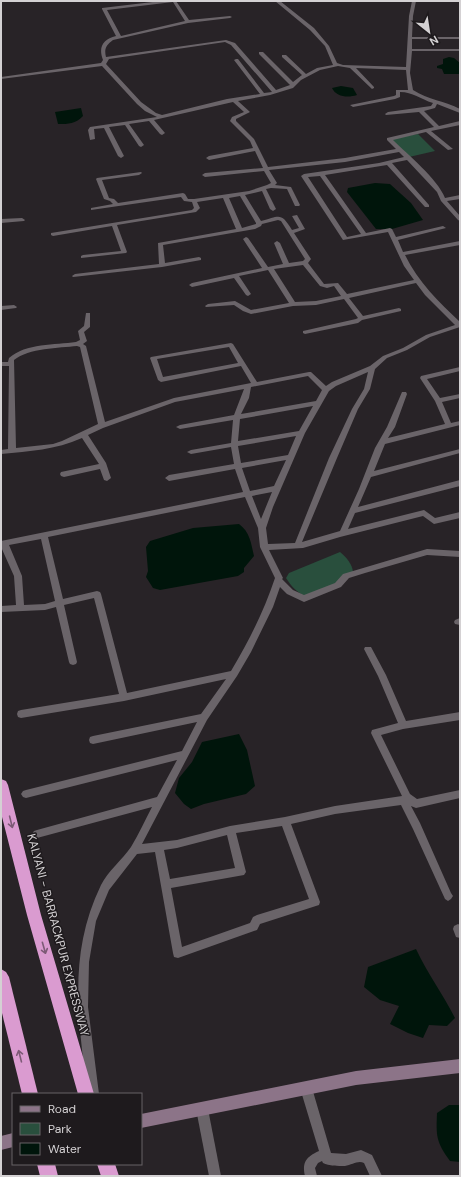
<svg xmlns="http://www.w3.org/2000/svg" width="461" height="1177" viewBox="0 0 461 1177" font-family="'DM Sans',sans-serif">
<rect width="100%" height="100%" fill="#282327"/>
<g fill="#294f3d">
<path d="M418,134L435,151L409,157L389,139Z"/>
<path d="M340,552C347,558 352,564 353,572L335,584L304,596C296,591 291,586 286,578L289,573Z"/>
</g>
<g fill="#00150b">
<path d="M449,57L454,58L460,63V74H444L442,69L437,68V66L443,64V59Z"/>
<path d="M341,86L353,88L357,95C348,98 336,97 332,88Z"/>
<path d="M81,108L83,116C75,124 69,124 58,124L55,112Z"/>
<path d="M375,183L390,184L411,203L423,220L392,229H376L347,192L348,188Z"/>
<path d="M239,524C250,532 251,543 254,556L244,568V572L238,576L160,590L153,588L146,577L148,571L146,547L150,541L193,528Z"/>
<path d="M239,734L247,750L255,786L246,794L204,804L191,809L184,804L175,793L179,778L192,762L202,742Z"/>
<path d="M416,949C427,973 443,994 455,1018L447,1026L429,1025L423,1038L408,1033L390,1024L399,1006L380,1000L364,987L368,967Z"/>
<path d="M449,1105H460V1162L450,1161C436,1142 436,1136 437,1113Z"/>
</g>
<g fill="none" stroke-linecap="round" stroke-linejoin="round">
<g fill="#6a6469" fill-rule="evenodd">
<path d="M161,1H176L189,20L230,16L232,17L230,18L188,23L113,40C106,45 104,49 106,57L226,40L235,43L276,90L290,85L259,54V52H263L293,82L302,75L282,57V55H286L306,74L317,68L333,65L325,46L310,30L275,1H280L314,28L329,46L337,63L343,65L406,67L409,16L412,1H416L413,16L412,37H460V39H412V49H460V51H412L410,73L413,90C428,100 445,101 460,109V113L437,104L435,108L424,111L439,126L460,121V125L431,131L453,149L448,150L426,132L393,140C407,154 438,179 445,198L460,195V199L447,201L460,216V221L458,220L441,201L437,192L407,160L392,163L429,205V207H425L387,165L325,175L366,233L390,228L392,229L396,237L443,226L446,228L398,240L403,252L460,241V245L405,255C418,282 439,302 460,322V327L430,337L407,350L387,358L375,369L370,389L358,409L337,458L302,542L340,531L359,489L375,448L387,427L402,392H406L407,394L395,427L388,438L445,424L435,401L420,378L421,376L460,367V371L427,379L440,398L460,394V398L442,402L451,423L460,421V425L385,444L374,471L460,449V453L371,477L358,507L460,480V486L355,513L348,529L424,510L435,518L460,512V518L434,524L423,516L340,537L303,548L269,550L283,578L282,579L293,590L304,595L335,583L343,574L427,549L460,551V557L427,555L365,573L349,578L341,587L304,602L287,594L280,587L273,607L251,652L237,676L207,720L142,844L177,840L230,826L285,817L335,806L402,796L371,733L372,730L398,723L378,676L364,649L365,647H371L386,675L406,721L460,712V720L403,729L381,735L410,794L417,799L460,790V798L416,808L411,806L420,823L451,893L453,896L451,899L448,901L445,899L413,829L401,805L335,814L291,824L320,902L319,905L260,924L257,930L178,958L174,957L173,953L155,852L137,854L109,890L96,921L89,962L88,1007L99,1094H87C79,1021 67,955 101,885C108,871 122,860 131,847C139,834 145,820 152,807L37,838L34,837L32,834L34,831L37,830L157,797L177,760L26,798L23,797L21,794L23,791L26,790L182,751L197,722L93,744L90,743L89,740L90,737L93,736L201,714L226,679L124,701L21,718L18,717L17,714L18,711L21,710L119,694L94,598L64,605L77,662L76,664L73,665L70,664L69,662L56,607L45,610L1,612V606L16,605L14,576L1,547V541L243,492L235,469L169,481L165,478L169,475L234,464L231,447L191,454L187,452L191,450L231,443L233,420L180,429L176,427L180,425L234,415L244,389L175,402L103,428L88,435L106,463L111,478L107,481L104,480L100,469L64,477L61,476L60,474L61,472L99,464L82,438C55,450 30,451 1,454V450L8,449L9,366H1V362H8L9,358C26,343 55,345 76,342L80,340L78,331L84,326L86,313H90V327L84,332L87,341L83,344L86,346L105,422L174,398L251,383L241,366L161,382L158,380L150,358L151,357L231,343L233,344L257,382L309,372H311L326,386L332,382L370,366L383,356L403,348L426,335L455,325L425,295L416,283L349,298L363,316L399,308L401,309V311L362,320L358,323L305,334L303,333V331L356,319L358,318L344,299L316,305L293,306L251,314L243,311L234,305L206,307L205,306L208,304L235,301L251,310L289,303L268,270L239,276L251,294L248,296L246,295L234,278L192,287L189,285L192,283L262,268L243,239L246,237L248,238L268,267L283,264L274,243L277,241L280,243L289,263L303,261L305,259L281,221L278,220L262,224L261,226L255,229L163,245L165,263L199,257L201,258V260L162,267L73,277L72,276L75,274L159,264L158,243L236,229L223,198L197,202L200,208L196,212L117,225L127,252L126,253L81,258V256L83,255L121,251L112,226L53,236L51,235V233L192,210L194,208L192,202L184,201L181,197L91,210V208L113,204L110,201L104,199L96,179L97,178L141,172L142,173L139,175L102,180L109,198L114,199L118,203L183,193L185,194L188,199H194L249,191L267,185L271,183L264,171L205,177L202,175L205,173L263,168L255,151L209,160L206,158L209,156L253,148L250,141L230,121L232,117L244,112L233,102L154,120L165,133L162,135L160,134L149,121L129,124L144,145L141,147L139,146L125,125L109,127L124,156L121,158L118,156L104,128L94,129L95,139L90,140L88,130L90,127L157,117L145,111L137,104L102,66L1,79V77L101,63L103,60C98,47 103,39 116,36L102,9V8ZM173,2L185,21L121,36L107,10ZM225,42L231,45L272,92L264,93L238,59H236L234,60L260,94L227,99L162,115L156,113L141,102L106,64L109,59ZM338,66L350,68L372,89L374,88V87L356,68L406,70L408,90H396V95L394,96L350,105L353,107L395,99L400,97V92C413,92 420,99 433,103L431,106L388,112L385,114L386,115L419,112L434,127L387,138V140L396,149L345,158L268,167L254,139L236,121V119L250,112L238,101L270,95L293,88L301,80L320,70ZM399,152L404,157L379,163L304,174L301,176L343,240L388,232L404,266L414,280L347,294L338,283L324,284L308,263L311,259L294,233L305,229L297,215L292,216L299,228L292,230C281,212 280,216 261,221L245,195L262,191L270,209L273,211L276,209L266,189L271,188L287,189L295,206H299L300,205L291,187L275,185L277,183L269,170L345,162ZM320,176L361,234L347,237L308,177ZM240,196L256,223V224L242,228L229,198ZM303,265L320,286L327,288L334,286L341,296L316,301L295,302L274,269ZM77,346L80,347L98,424L62,441L53,444L16,448L14,360C29,348 59,348 77,346ZM229,347L238,363L163,377L157,359ZM368,372L364,389L352,409L329,458L295,543L268,544L266,528L273,507L305,433L329,391L336,386ZM308,376L322,390L316,401L241,414L249,398L251,387ZM313,406L299,431L238,441L240,419ZM296,436L288,455L241,463L238,446ZM286,460L274,486L250,491L242,468ZM272,492L261,519L252,496ZM245,497L258,528L260,547L275,578C264,611 249,641 231,671L127,693L101,594L100,592L97,591L63,599L48,537ZM41,539L55,601L45,604L24,605L22,576L9,545ZM282,826L309,899L257,915L253,917L250,923L182,947L171,888L244,875L246,872L236,833ZM227,835L235,868L170,879L164,850L177,848Z"/>
<path d="M22,218L25,220L24,221L1,223V219Z"/>
<path d="M14,305L17,307L16,308L1,310V306Z"/>
<path d="M460,618V625L455,624L454,622L455,620Z"/>
<path d="M458,924L460,925V938L456,937L453,929L454,926Z"/>
<path d="M306,1082L310,1084L312,1088L331,1153L346,1154L361,1150L372,1155L382,1176H370L364,1163C358,1160 352,1165 345,1166C338,1166 329,1166 323,1163L322,1161L318,1163L315,1168L317,1176H305C302,1162 306,1157 319,1151L300,1088L302,1084Z"/>
<path d="M202,1103L206,1105L208,1109L221,1176H209L196,1109L198,1105Z"/>
</g>
<g fill="#8c7488" fill-rule="evenodd">
<path d="M460,1059V1073L356,1085L141,1128V1114L356,1071Z"/>
<path d="M13,1133V1147L1,1150V1136Z"/>
</g>
<g fill="#da9bd0" fill-rule="evenodd">
<path d="M1,779L6,781L8,785L41,915L94,1094H78L27,915L1,813Z"/>
<path d="M1,969L6,972L9,977L38,1094H22L1,1009Z"/>
<path d="M37,1164H55L58,1176H40Z"/>
<path d="M97,1164H115L119,1176H101Z"/>
</g>
</g>
<defs><path id="oneway-shaft" d="M-6 0H5M1.5-3L5.5 0L1.5 3" fill="none" stroke-width="1.6" stroke-linecap="round" stroke-linejoin="round"/></defs>
<g stroke="#7c5a76">
<use href="#oneway-shaft" transform="translate(11 822) rotate(76)"/>
<use href="#oneway-shaft" transform="translate(44 948) rotate(74)"/>
<use href="#oneway-shaft" transform="translate(20 1056) rotate(-104)"/>
</g>
<g text-anchor="middle" dominant-baseline="central" stroke-width="3" stroke-linejoin="round" paint-order="stroke">
<g font-size="12" fill="#d4d1d3" stroke="#1e1a1d">
<text transform="translate(58 935) rotate(75)">KALYANI - BARRACKPUR EXPRESSWAY</text>
</g>
</g>
<rect width="461" height="1177" fill="none" stroke="#d4d1d3" stroke-width="4"/>
<rect x="12" y="1093" width="130" height="72" fill="#1e1a1d" stroke="#676366"/>
<rect x="20" y="1106" width="20" height="6" fill="#8c7488" stroke="#676366"/>
<text x="48" y="1113" font-size="12" fill="#d4d1d3">Road</text>
<rect x="20" y="1123" width="20" height="12" fill="#294f3d" stroke="#676366"/>
<text x="48" y="1133" font-size="12" fill="#d4d1d3">Park</text>
<rect x="20" y="1143" width="20" height="12" fill="#00150b" stroke="#676366"/>
<text x="48" y="1153" font-size="12" fill="#d4d1d3">Water</text>
<g transform="translate(429 32) rotate(150)" stroke="#1e1a1d" stroke-width="3" paint-order="stroke">
<path d="M0-3L7 15L0 10L-7 15Z" fill="#d4d1d3"/>
<text y="-6" font-size="11" font-weight="bold" text-anchor="middle" fill="#d4d1d3">N</text>
</g>
</svg>
